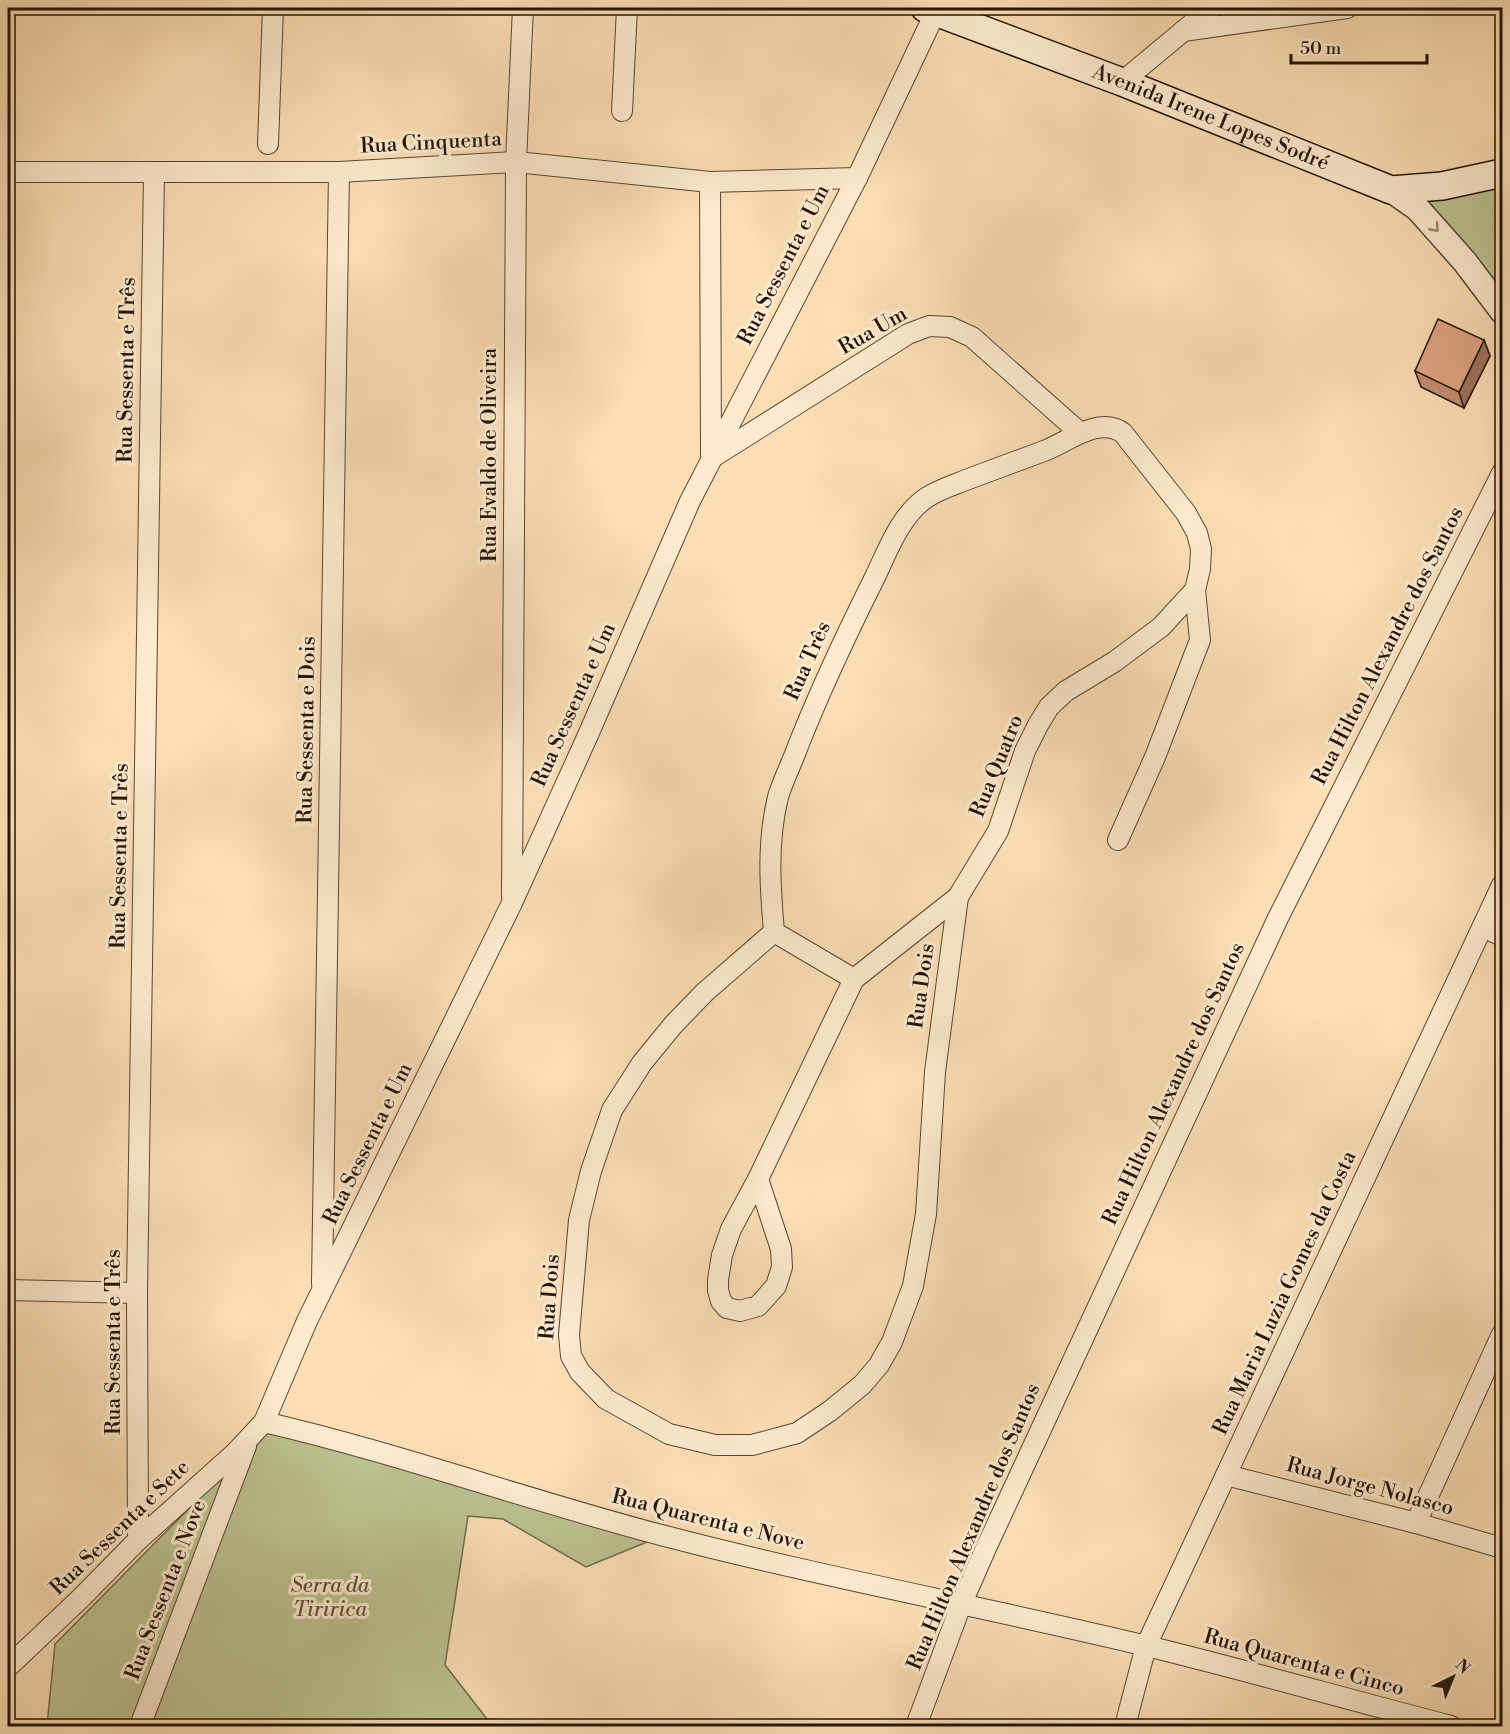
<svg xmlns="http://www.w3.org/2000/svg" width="1510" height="1734" viewBox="0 0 1510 1734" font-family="'Libre Bodoni',serif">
<rect width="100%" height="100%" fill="#fbdeb4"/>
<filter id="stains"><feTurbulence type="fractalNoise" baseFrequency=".00333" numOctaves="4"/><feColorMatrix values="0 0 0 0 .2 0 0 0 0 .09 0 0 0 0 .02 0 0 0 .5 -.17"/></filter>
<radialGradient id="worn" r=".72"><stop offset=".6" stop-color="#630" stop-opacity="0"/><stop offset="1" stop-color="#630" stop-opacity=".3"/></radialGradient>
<g fill="#bcc28f" stroke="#706c4c" stroke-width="1.5">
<path d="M1502,184V293L1416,202Z"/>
<path d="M265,1425H282L647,1542L586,1567L503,1519L468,1516L445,1665L487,1719L556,1723L561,1726H151L245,1474Z"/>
<path d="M225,1472L133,1726H47L55,1644Z"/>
</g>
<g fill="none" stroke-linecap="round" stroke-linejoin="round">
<defs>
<g id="minor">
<path d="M1183,31L1347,8"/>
<path d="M1122,82L1211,8"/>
<path d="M622,111L627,8"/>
<path d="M268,144L273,8"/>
<path d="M8,172H339L516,162L710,182L857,178"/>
<path d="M710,182L711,455"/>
<path d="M713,457L908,334L929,326L950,327L972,337L1079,432"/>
<path d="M1118,840L1155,757L1200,640L1195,590"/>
<path d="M512,896L516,162L523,8"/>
<path d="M1483,927L1502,936"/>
<path d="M774,932L705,992L674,1024L642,1063L612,1110L591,1171L579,1220L569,1335L571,1356L580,1372L606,1399L669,1434L715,1445H752L797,1433L830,1411L862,1385L879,1365L892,1342L913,1286L926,1214L935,1072L958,897"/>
<path d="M758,1179L781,1249L782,1267L776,1286L758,1306L740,1311L727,1308L721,1301L718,1290V1280L722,1255L731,1229L758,1179L854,979L958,897L998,831L1025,751L1038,725L1049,707L1066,691L1114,662L1161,627L1195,590L1200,569L1201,549L1197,533L1186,513L1123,433C1099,415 1066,443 1044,451C1020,460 995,469 971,478C957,484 939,489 926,498C900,516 888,550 875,577C847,633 821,688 798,746C792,763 783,780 778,797C767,842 770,886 774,932L854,979"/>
<path d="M322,1284L339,172"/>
<path d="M8,1290L137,1293"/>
<path d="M264,1422C398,1453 527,1500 661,1535C821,1577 985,1607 1147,1646C1249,1671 1350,1700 1451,1726"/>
<path d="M1226,1475L1416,1523L1502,1548"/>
<path d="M1416,1523L1502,1334"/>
<path d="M138,1540L137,1293L154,173"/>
<path d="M8,1667L81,1598L138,1540L234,1454L264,1422L307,1321L512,903L588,735L690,501L857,178L936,11"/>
<path d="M140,1726L246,1446"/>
<path d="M916,1726L961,1605L986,1548L1278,918L1502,473"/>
<path d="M1125,1726L1146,1646L1502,885"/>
</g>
<path id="tertiary" d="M1391,190L1418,209L1465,262L1502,311"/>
<g id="secondary">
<path id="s1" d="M925,8L1122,82L1391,190L1442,186L1502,173"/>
</g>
</defs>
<use href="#minor" stroke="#594734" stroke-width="22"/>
<use href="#tertiary" stroke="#594734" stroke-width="27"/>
<use href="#secondary" stroke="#231509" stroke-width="30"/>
<use href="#minor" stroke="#fceace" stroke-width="20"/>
<use href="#tertiary" stroke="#fceace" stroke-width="24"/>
<use href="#secondary" stroke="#fceace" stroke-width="27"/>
</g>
<path fill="#c08d71" stroke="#231509" stroke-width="1.5" d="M1484,340L1490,356L1464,408L1421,387L1415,371Z"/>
<path fill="#9c735c" stroke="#231509" stroke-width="1.5" d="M1484,340L1490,356L1464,408L1459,392Z"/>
<path fill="#dfa483" stroke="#231509" stroke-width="1.5" d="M1438,319L1484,340L1459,392L1415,371Z"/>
<defs><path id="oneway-chevron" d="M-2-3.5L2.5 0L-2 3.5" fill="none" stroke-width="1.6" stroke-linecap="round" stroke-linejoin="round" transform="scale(1.5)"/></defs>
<use stroke="#9a8a75" href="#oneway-chevron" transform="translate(1435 228) rotate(48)"/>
<g text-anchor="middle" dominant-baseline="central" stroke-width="6" stroke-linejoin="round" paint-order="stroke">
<g font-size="21" fill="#231509" stroke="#fceace">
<text stroke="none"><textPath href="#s1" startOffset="306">Avenida Irene Lopes Sodré</textPath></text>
<text transform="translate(431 143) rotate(-3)">Rua Cinquenta</text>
<text transform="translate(784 265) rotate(-63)">Rua Sessenta e Um</text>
<text transform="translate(873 331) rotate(-30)">Rua Um</text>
<text transform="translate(127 370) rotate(-89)">Rua Sessenta e Três</text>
<text transform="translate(490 455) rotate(-90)">Rua Evaldo de Oliveira</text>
<text transform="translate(1388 646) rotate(-63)">Rua Hilton Alexandre dos Santos</text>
<text transform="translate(808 661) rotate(-66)">Rua Três</text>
<text transform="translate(574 705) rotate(-66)">Rua Sessenta e Um</text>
<text transform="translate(307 730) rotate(-89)">Rua Sessenta e Dois</text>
<text transform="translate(997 766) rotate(-68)">Rua Quatro</text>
<text transform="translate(120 856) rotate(-89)">Rua Sessenta e Três</text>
<text transform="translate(922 986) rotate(-82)">Rua Dois</text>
<text transform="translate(1174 1084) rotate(-65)">Rua Hilton Alexandre dos Santos</text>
<text transform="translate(368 1144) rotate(-64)">Rua Sessenta e Um</text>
<text transform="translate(1285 1293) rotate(-65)">Rua Maria Luzia Gomes da Costa</text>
<text transform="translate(550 1297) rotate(-86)">Rua Dois</text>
<text transform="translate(114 1342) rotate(-90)">Rua Sessenta e Três</text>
<text transform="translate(1370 1487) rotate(15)">Rua Jorge Nolasco</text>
<text transform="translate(708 1520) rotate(14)">Rua Quarenta e Nove</text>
<text transform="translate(974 1527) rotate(-67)">Rua Hilton Alexandre dos Santos</text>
<text transform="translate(120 1528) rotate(-44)">Rua Sessenta e Sete</text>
<text transform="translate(166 1590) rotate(-69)">Rua Sessenta e Nove</text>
<text transform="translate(1304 1663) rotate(15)">Rua Quarenta e Cinco</text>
</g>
<g font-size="21" font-style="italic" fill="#595238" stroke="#fceace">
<text x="330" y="1586">Serra da<tspan x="330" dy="24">Tiririca</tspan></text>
</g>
</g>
<rect width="1510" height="1734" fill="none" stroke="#fbdeb4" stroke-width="30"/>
<rect x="9" y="9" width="1492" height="1716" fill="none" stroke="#231509" stroke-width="3"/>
<rect x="15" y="15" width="1480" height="1704" fill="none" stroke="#231509" stroke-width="1.5"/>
<g transform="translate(1453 1677) rotate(43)" stroke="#fceace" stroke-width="4.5" paint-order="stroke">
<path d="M0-4.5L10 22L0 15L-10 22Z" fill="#231509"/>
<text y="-9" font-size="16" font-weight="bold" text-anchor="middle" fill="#231509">N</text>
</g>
<path d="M1291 54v9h136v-9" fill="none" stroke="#231509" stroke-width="3"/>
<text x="1300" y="54" font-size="18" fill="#231509" stroke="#fceace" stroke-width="4.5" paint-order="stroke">50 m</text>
<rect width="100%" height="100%" filter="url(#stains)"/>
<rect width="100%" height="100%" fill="url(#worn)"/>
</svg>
